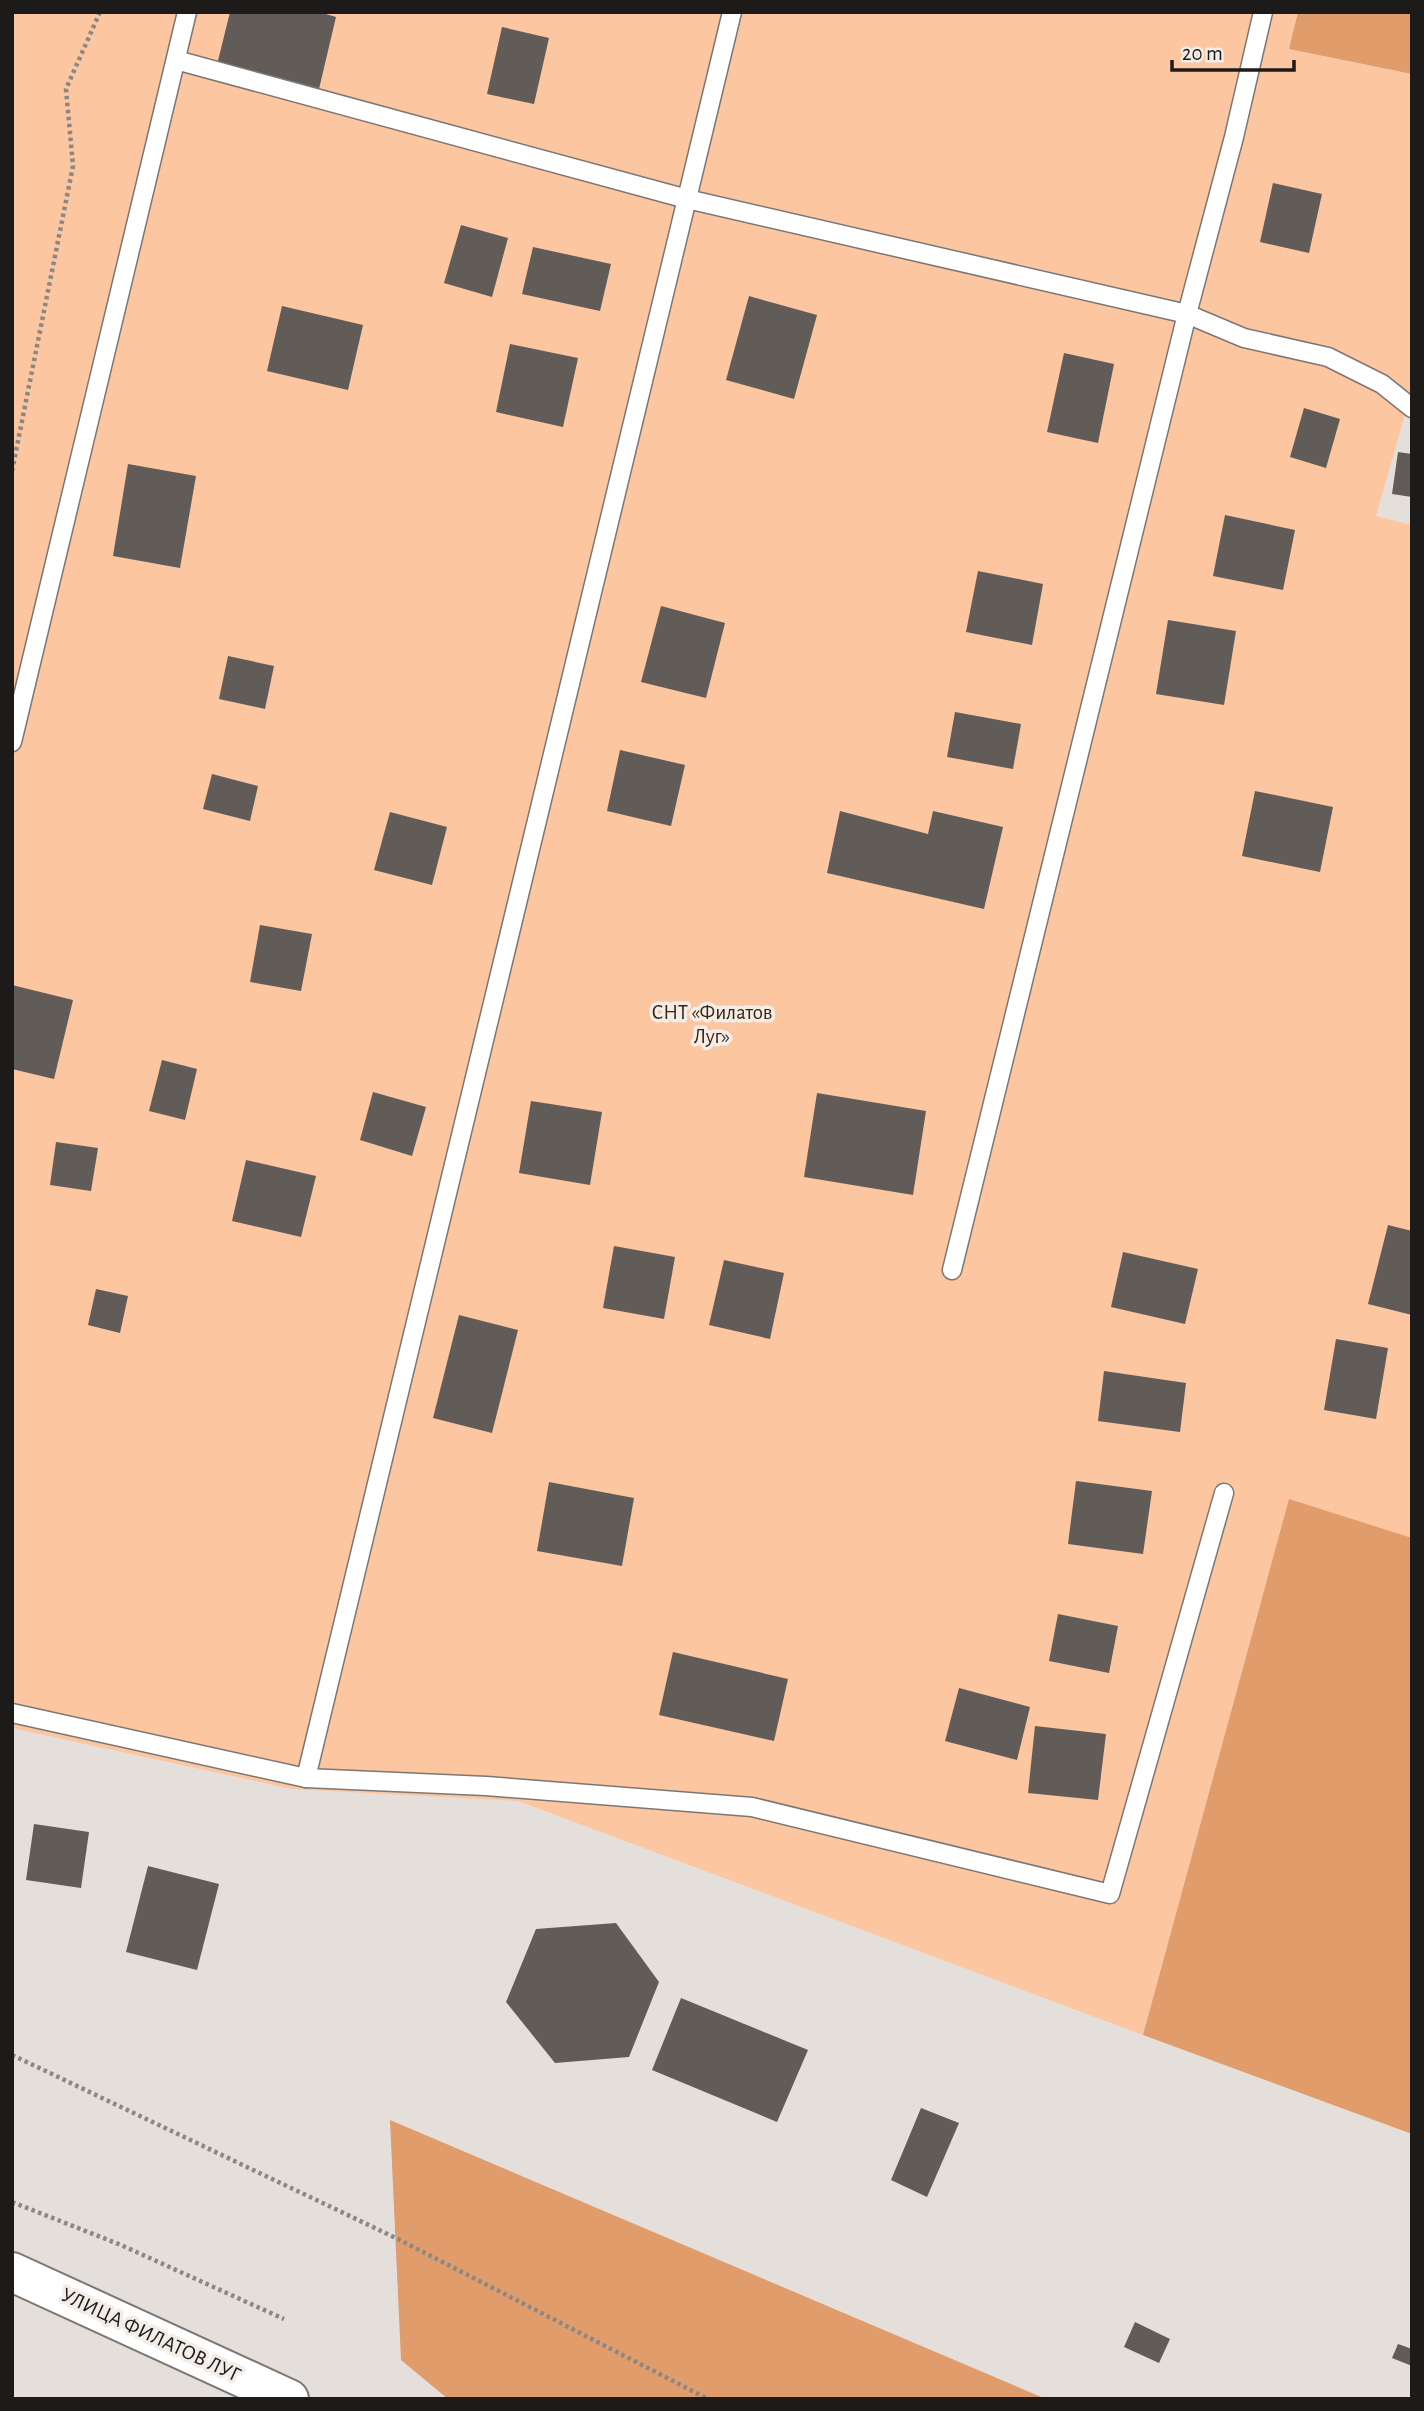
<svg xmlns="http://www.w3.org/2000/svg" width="1424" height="2411" viewBox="0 0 1424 2411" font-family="'Alegreya Sans',sans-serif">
<rect width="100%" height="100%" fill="#e5dfdb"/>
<path fill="#fbc6a0" d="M12,12H1298L1289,49L1412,74V390L1376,516L1412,525V1538L1289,1500L1143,2035L518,1801L292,1789L12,1728Z"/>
<g fill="#e09c6a">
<path d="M1298,12H1412V74L1289,49Z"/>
<path d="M1289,1499L1412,1538V2134L1143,2035Z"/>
<path d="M390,2120L1046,2399H448L401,2360Z"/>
</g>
<g fill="#615c58">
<path d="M230,12H319L336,17L319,89L269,77H214Z"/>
<path d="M502,27L549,38L534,104L487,94Z"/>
<path d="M1273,183L1322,194L1309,253L1260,242Z"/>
<path d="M461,225L508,238L492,297L444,283Z"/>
<path d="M533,247L611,264L600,311L522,294Z"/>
<path d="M749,296L817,315L794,399L726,380Z"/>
<path d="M282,306L363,325L348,390L267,371Z"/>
<path d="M510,344L578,358L563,427L496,412Z"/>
<path d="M1064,353L1114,364L1098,443L1047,432Z"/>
<path d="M1304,408L1340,419L1326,468L1290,457Z"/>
<path d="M1398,452L1412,454V497L1392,494Z"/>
<path d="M128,464L196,476L180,568L113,556Z"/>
<path d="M1225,515L1295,530L1283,590L1213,576Z"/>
<path d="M978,571L1043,584L1032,645L966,632Z"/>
<path d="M661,606L725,623L706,698L641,682Z"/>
<path d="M1168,620L1236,631L1224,705L1156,694Z"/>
<path d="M228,656L274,666L265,709L219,699Z"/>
<path d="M955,712L1021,724L1013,769L947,757Z"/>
<path d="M620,750L685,765L671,826L607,811Z"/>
<path d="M212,774L258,786L250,821L203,809Z"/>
<path d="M1255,791L1333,807L1320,872L1242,856Z"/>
<path d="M840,811L928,834L933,811L1003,827L984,909L827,873Z"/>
<path d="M390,812L447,827L432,885L374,870Z"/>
<path d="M260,925L312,934L301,991L250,982Z"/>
<path d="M12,985L73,1000L54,1079L12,1069Z"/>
<path d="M162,1060L197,1069L185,1120L149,1111Z"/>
<path d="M373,1092L426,1107L412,1156L360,1140Z"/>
<path d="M817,1093L926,1111L913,1195L804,1177Z"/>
<path d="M531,1101L602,1112L590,1185L519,1173Z"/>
<path d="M56,1142L98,1148L91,1191L50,1185Z"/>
<path d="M246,1160L316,1176L301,1237L232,1221Z"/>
<path d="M1388,1225L1412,1231V1315L1368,1304Z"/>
<path d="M614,1246L675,1257L664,1319L603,1308Z"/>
<path d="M1123,1252L1198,1269L1185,1324L1111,1307Z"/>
<path d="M724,1260L784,1273L770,1339L709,1325Z"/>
<path d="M96,1289L128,1296L120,1333L88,1325Z"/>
<path d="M459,1315L518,1330L492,1433L433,1418Z"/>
<path d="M1336,1339L1388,1348L1376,1419L1324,1410Z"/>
<path d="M1104,1371L1186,1383L1180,1432L1098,1421Z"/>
<path d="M1076,1481L1152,1491L1143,1554L1068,1544Z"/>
<path d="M549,1482L634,1498L622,1566L537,1551Z"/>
<path d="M1058,1614L1118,1626L1109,1673L1049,1661Z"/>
<path d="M673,1652L788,1679L774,1741L659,1715Z"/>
<path d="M959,1688L1030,1707L1017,1760L945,1741Z"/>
<path d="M1035,1726L1106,1734L1098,1800L1028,1793Z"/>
<path d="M34,1824L89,1832L81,1888L26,1880Z"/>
<path d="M148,1866L219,1884L197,1970L126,1952Z"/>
<path d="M616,1923L659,1982L629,2057L555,2063L506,2002L536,1929Z"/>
<path d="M681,1998L808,2050L777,2122L652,2070Z"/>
<path d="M921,2108L959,2123L927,2197L891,2180Z"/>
<path d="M1135,2322L1170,2339L1159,2363L1124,2347Z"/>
<path d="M1398,2344L1412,2349V2366L1392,2358Z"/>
</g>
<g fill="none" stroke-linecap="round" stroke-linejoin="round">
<defs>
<g id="service">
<path d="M176,60L687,199L1187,314L1244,338L1328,357L1382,384L1412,408"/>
<path d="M12,742L187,12"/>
<path d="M952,1270L1187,314L1234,137L1263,12"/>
<path d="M12,1713L306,1778L486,1786L752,1807L1110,1894L1224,1493"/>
<path d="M306,1778L732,12"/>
</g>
<path id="tertiary" d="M12,2272L289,2399"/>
</defs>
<use href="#service" stroke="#7c7773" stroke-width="21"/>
<use href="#tertiary" stroke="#7c7773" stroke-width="42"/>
<g stroke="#8b8784" stroke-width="4.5" stroke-dasharray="3.5 3.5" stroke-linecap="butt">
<path d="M12,471L73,166L66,89L100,12"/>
<path d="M12,2055L396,2238L708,2399"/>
<path d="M12,2202L121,2245L284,2319"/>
</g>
<use href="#service" stroke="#fff" stroke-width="18"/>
<use href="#tertiary" stroke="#fff" stroke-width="38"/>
</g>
<g text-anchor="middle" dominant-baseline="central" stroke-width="7" stroke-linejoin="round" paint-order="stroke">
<g font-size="21" fill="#3d220c" stroke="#f3ede8">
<text x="712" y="1012">СНТ «Филатов<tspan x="712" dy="24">Луг»</tspan></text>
</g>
<g font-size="21" fill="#1d1b1a" stroke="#f3ede8">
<text transform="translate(151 2335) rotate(25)">УЛИЦА ФИЛАТОВ ЛУГ</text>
</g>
</g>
<rect width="1424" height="2411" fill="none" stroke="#1d1b1a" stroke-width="28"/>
<path d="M1172 60v10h122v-10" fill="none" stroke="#1d1b1a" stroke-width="3.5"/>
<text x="1182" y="60" font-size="21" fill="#1d1b1a" stroke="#f3ede8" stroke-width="5" paint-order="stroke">20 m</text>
</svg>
